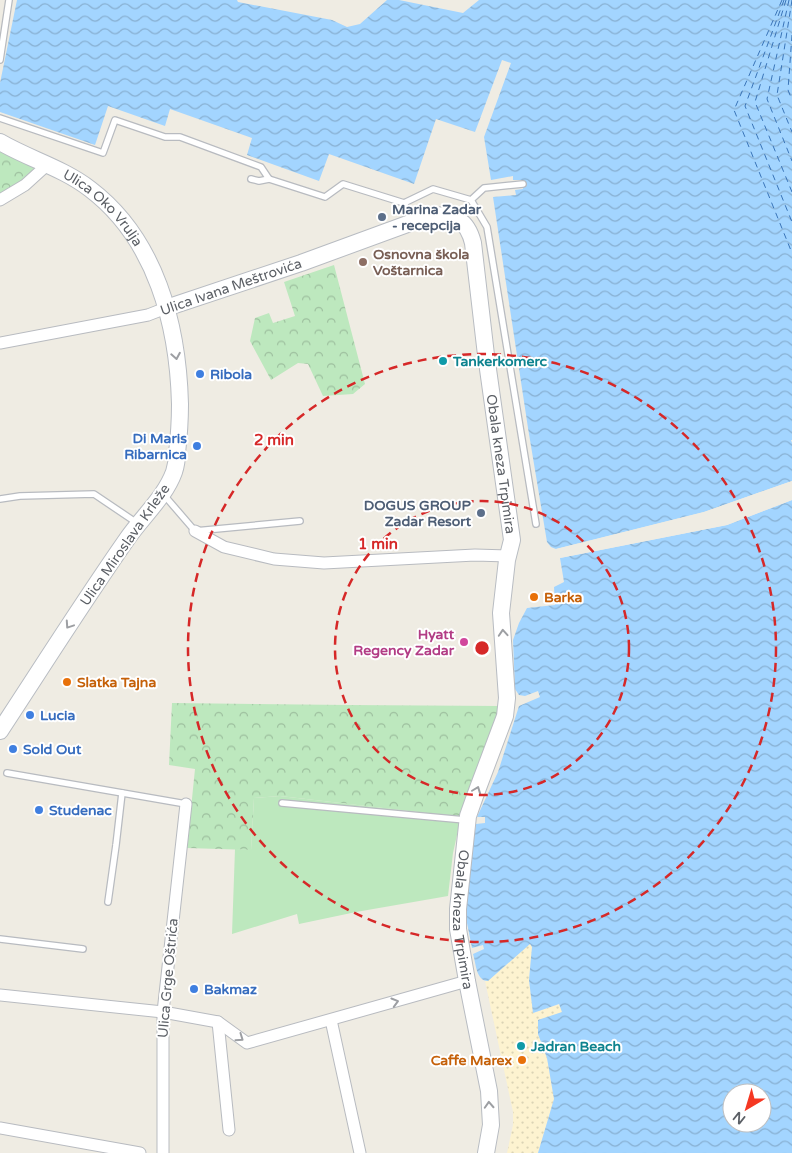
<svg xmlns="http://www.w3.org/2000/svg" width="792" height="1153" viewBox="0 0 792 1153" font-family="'Varela Round',sans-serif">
<defs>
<pattern id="sand-dots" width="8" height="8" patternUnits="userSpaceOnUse" patternTransform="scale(1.25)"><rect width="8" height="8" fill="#fdf3d0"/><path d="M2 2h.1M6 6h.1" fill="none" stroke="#dbd3b5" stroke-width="1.8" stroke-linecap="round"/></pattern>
<pattern id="park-crowns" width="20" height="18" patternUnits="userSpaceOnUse" patternTransform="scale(1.25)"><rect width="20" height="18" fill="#bde8be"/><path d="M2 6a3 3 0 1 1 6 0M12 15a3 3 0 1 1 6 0" fill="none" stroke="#9dbf9e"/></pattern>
<pattern id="water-waves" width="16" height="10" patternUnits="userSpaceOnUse" patternTransform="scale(1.25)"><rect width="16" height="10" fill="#a3d5ff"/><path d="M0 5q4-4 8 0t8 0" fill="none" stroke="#88b0d2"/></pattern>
</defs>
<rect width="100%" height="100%" fill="#efece3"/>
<path fill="url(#sand-dots)" d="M530,943L532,947L529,980L533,1013L560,1004L562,1013L538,1020V1034L547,1058L554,1099L538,1153H507L513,1125V1112L485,981L489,980Z"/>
<g fill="url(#park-crowns)">
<path d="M0,142L47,165L0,200Z"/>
<path d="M334,265L365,384L353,394L323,396L308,364L298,363L271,380L250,341L255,318L269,313L273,323L295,316L284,282Z"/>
<path d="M172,703L348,705L501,706L461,817L280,796L254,798L251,850L187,848L195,769L169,765Z"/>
</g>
<path fill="#bde8be" d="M280,796L461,817L453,853L448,896L356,912L299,924L297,914L232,934L235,849L251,850L254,798Z"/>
<g fill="url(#water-waves)" fill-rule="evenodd">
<path d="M17,0H237L238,2L332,20L347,27L360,24L387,0H399L463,13L479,0H792V440H791L792,443V481L704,512L556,549L551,547L547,542L528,428L493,197L516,195L515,190L523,189L522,180H513V176L491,180L484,137L511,63L502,60L475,132L436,119L414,184L329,154L319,181L247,155L252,138L170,109L165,126L108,106L95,145L0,112V83Z"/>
<path d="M792,500V1153H538L554,1099L547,1058L538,1034V1020L562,1012L559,1004L533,1013L529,980L532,947L530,944L488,981C476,981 476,963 473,954L484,949L483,945L472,948L466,918V896L476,824L485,823V817H477L498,772L519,706L540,697L538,691L525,696L519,695L515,689L513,640L519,623L527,608L555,605L554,587L564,582L560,558L727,525ZM732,1093H762V1123H732Z"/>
</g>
<g fill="#efece3">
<path d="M792,481V484L705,515L557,551L556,549L704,512Z"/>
<path d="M792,497V500L727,525L560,558L559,556L726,523Z"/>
</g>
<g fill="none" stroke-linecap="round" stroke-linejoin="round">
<g stroke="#3974b8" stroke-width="1" stroke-dasharray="6 5" stroke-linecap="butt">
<path d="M782,0L734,110L792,253"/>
<path d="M784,0L745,106L792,222"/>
<path d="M786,0L755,102L792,192"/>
<path d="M789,0L767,99L792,161"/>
<path d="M792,0L777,95L792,132"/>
<path d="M792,35L788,90L792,100"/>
</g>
<defs>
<g id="lane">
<path d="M0,60L9,0"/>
<path d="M0,118L103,153L115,120L165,137H180L261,167L269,179L325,197L343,184L404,203L433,189L471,200L487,227L536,524"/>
<path d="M251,179L259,181L269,179"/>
<path d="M471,200L484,188L523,184"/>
<path d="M404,203L413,221"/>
<path d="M164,495L195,531L300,521"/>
<path d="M0,499L20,496L94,494L137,523"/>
<path d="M7,773L186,804"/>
<path d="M282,803L465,820"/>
<path d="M108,902L116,845L122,793"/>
<path d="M0,939L83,949"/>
</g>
<g id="street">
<path d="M0,200L25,185L47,165"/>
<path d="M0,343L148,315L166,308"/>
<path d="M195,531L224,547L274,559L324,563L475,555L508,556"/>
<path d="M0,995L163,1012L218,1022L247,1043L467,981"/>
<path d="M331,1020L360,1153"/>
<path d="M218,1022L229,1130"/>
<path d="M0,1128L140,1153"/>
<path d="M163,1153V1012L186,804"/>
</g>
<g id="secondary">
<path id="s1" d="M0,142C29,159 63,168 90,189C156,239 178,325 180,404C180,421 179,436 177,453C177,459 176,466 174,472C165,497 142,517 127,539C83,602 42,667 0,731"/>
<path id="s2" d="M166,308L301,263L432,215C455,215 467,219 473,243L486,355L512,540L507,560L501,613L507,698L505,716L475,796L468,816L458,909V929L467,981L489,1091L491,1125L486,1153"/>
</g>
</defs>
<use href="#lane" stroke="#b8bbc0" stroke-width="8"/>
<use href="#street" stroke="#b8bbc0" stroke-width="13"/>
<use href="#secondary" stroke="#b8bcc2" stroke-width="18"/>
<use href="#lane" stroke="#fff" stroke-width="5.5"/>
<use href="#street" stroke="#fff" stroke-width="11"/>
<use href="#secondary" stroke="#fff" stroke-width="16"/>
</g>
<defs><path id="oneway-chevron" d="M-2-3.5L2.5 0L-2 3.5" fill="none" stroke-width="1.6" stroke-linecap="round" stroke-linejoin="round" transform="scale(1.25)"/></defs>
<g stroke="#9d9fa3">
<use href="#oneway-chevron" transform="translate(176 356) rotate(80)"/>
<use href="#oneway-chevron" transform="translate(69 625) rotate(124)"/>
<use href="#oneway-chevron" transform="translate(503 633) rotate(-94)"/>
<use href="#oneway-chevron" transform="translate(477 790) rotate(-69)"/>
<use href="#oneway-chevron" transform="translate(395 1002) rotate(-16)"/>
<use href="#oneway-chevron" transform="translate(240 1038) rotate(35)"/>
<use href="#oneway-chevron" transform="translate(489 1105) rotate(-93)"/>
</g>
<g fill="none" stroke="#d62828" stroke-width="2.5" stroke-dasharray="9 6">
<circle cx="482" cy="648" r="147"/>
<circle cx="482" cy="648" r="294"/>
</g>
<g fill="#5c6f8a" stroke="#fff" stroke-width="2">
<circle cx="382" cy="217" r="5"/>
<circle cx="481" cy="513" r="5"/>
</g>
<circle fill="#8d6e63" stroke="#fff" stroke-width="2" cx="363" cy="262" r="5"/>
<g fill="#0f9aa8" stroke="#fff" stroke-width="2">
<circle cx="443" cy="361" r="5"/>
<circle cx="521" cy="1046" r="5"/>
</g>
<g fill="#3f7fe0" stroke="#fff" stroke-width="2">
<circle cx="200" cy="374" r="5"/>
<circle cx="197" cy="446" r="5"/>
<circle cx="30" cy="715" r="5"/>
<circle cx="13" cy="749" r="5"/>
<circle cx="39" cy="810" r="5"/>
<circle cx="194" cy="989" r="5"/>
</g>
<g fill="#e8710a" stroke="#fff" stroke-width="2">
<circle cx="534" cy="597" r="5"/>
<circle cx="67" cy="682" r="5"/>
<circle cx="522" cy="1060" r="5"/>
</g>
<circle fill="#d1479c" stroke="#fff" stroke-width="2" cx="464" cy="642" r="5"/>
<g text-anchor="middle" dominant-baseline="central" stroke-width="4" stroke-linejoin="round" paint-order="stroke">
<g font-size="14" fill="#5b5f65" stroke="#fff">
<text stroke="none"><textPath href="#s1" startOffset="124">Ulica Oko Vrulja</textPath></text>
<text transform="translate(231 287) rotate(-19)">Ulica Ivana Meštrovića</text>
<text stroke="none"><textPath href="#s2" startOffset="560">Obala kneza Trpimira</textPath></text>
<text transform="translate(125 545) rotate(-55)">Ulica Miroslava Krleže</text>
<text stroke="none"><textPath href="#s2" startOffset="1025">Obala kneza Trpimira</textPath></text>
<text transform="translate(168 978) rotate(-85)">Ulica Grge Oštrića</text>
</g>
<g font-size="14" font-weight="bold" fill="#4e5e75" stroke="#fff" text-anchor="start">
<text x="392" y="209">Marina Zadar<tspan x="392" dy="16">- recepcija</tspan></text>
<text x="471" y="505" text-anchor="end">DOGUS GROUP<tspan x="471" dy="16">Zadar Resort</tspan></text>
</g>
<g font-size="14" font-weight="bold" fill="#785e54" stroke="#fff" text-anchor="start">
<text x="373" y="254">Osnovna škola<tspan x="373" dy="16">Voštarnica</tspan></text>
</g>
<g font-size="14" font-weight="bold" fill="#0d838f" stroke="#fff" text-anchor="start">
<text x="453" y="361">Tankerkomerc</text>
<text x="531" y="1046">Jadran Beach</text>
</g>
<g font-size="14" font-weight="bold" fill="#366cbe" stroke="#fff" text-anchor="start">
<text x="210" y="374">Ribola</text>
<text x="187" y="438" text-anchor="end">Di Maris<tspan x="187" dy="16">Ribarnica</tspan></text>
<text x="40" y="715">Lucia</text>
<text x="23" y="749">Sold Out</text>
<text x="49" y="810">Studenac</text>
<text x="204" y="989">Bakmaz</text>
</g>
<g font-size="14" font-weight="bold" fill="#c56008" stroke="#fff" text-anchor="start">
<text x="544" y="597">Barka</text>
<text x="77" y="682">Slatka Tajna</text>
<text x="512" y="1060" text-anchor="end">Caffe Marex</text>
</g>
<g font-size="14" font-weight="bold" fill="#b23c85" stroke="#fff" text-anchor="end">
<text x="454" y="634">Hyatt<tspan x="454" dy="16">Regency Zadar</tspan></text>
</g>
</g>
<circle cx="482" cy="648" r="8" fill="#d62828" stroke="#fff" stroke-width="2.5"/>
<g font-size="15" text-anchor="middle" font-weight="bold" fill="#d62828" stroke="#fff" stroke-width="4" stroke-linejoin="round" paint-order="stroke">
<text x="274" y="445">2 min</text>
<text x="378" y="549">1 min</text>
</g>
<g transform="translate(747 1108) rotate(218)"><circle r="24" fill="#ffffff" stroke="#bdbfc1"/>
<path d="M0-4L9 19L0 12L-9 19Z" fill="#f53823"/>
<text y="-8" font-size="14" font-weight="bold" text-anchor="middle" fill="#5b5f65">N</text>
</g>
</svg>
